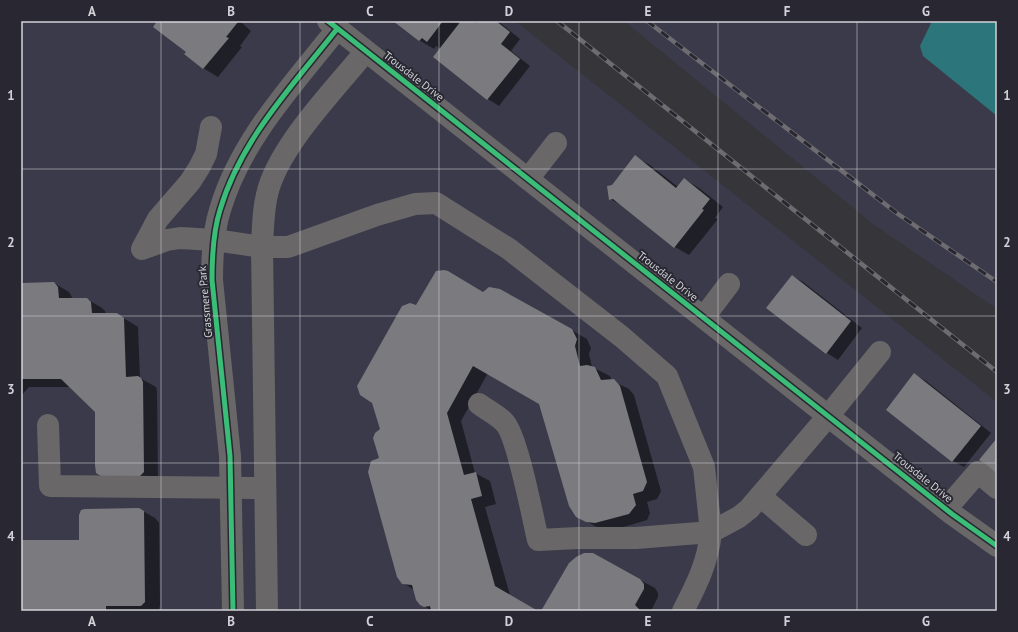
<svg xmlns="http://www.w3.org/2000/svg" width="1018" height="632" viewBox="0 0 1018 632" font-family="'PT Sans',sans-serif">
<rect width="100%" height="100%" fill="#35353a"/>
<g fill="#3b3a4a">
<path d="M21,21H515L997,402V611H21Z"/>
<path d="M624,21H997V309L873,224Z"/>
</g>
<path fill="#2c757a" d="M932,21H997V116L923,56L920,46Z"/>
<g fill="#0007">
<path d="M159,21H240L251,31L240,46L242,47L218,77L203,68Z"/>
<path d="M395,21H456L460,25L463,21H475L478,23L479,21H498L520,39L511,51L530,66L499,106L488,99L434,57L441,49L436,46L434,49L419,40Z"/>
<path d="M635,157L650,165L678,187L684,179L699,188L723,207L715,218L718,219L689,255L675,247L625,207L610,199L612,186Z"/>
<path d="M792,276L803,282L862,328L838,360L827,353L768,308Z"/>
<path d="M54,283L69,292L73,299H87L102,308L105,311L106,314H117L138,327L140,378L156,387L157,391L158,481L114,483L96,412L70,387H29L21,396V284Z"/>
<path d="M500,289L587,339L591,348L589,354L592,367L610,376L612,381L629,389L634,395L661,491L657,499L647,502L650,513L647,520L610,531L602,530L577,516L540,403L488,373L461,421L475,473L490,481L496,504L485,507L510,595L536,611H432L421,604L414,590L400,581L380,458L381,430L417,306Z"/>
<path d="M915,375L926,381L991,433L964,467L953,461L887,410Z"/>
<path d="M141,510L155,518L159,523L160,605L159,611H21V539L23,541H80Z"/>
<path d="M640,580L655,588L658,593V597L651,611H542Z"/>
</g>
<g fill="#7a7a7f">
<path d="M157,21H236L238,22L226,37L229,38L203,69L184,54L186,52L153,27Z"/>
<path d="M393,21H443L427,42L422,38L419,41Z"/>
<path d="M461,21H474L477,23L478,21H496L510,32L501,44L520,59L487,100L433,57Z"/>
<path d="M635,155L676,188L684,178L710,199L702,209L704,210L674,248L613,199L609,200L607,186L612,185Z"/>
<path d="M444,270L448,271L483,292L489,287L500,289L572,329L577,339L575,346L580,366L587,365L595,367L601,380L614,379L620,386L647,482L643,491L633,494L636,505L629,514L595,523L586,522L576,517L569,506L539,404L473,366L447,413L464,475L476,472L482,496L471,499L495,586L538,611H431L430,606L424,607L420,605L416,600L412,585L402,584L397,577L368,472L371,461L379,458L373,438L375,433L380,429L372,403L360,395L357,386L402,306L410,303L416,305L436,271Z"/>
<path d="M792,275L851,321L826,354L766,308Z"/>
<path d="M54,282L58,287L59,298H87L91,302L92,313H117L124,318L126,377L138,376L141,378L143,382L144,472L140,476H101L96,473L95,465V412L61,379H21V283Z"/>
<path d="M914,373L981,426L952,462L886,410Z"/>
<path d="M997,438V475L979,460Z"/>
<path d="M85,509L139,508L144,511L145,602L141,606H106V611H21V540H79V515L81,510Z"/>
<path d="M584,553H593L640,579L644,584V589L635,605L641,611H541L569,563L576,557Z"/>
</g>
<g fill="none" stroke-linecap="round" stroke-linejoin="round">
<g stroke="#696768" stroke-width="22">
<path d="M328,21L952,514L997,546"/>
<path d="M211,127L206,154L199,168L190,182L158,219L142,249L167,240L180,238L215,240L262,247H288L377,215L415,204L436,203L509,249L622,337L667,376L704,467L711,532L739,517L749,509L829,415L880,352"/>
<path d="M528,179L556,143"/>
<path d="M704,317L729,284"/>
<path d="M479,404C487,410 497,415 504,422C517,434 533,519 538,540L578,538H636L711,532C708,562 697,584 683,611"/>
<path d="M48,425L50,486L265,488"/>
<path d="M760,496L806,535"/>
<path d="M946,509L978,472L997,488"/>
<path d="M233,611L230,456L212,280C212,257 213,232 220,210C241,139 293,85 337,29"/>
<path d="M267,611L262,247C263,227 263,206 269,187C284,141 335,89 366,51"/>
</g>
<defs>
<g id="rail">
<path d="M557,21L997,372"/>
<path d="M647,21L898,214L997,282"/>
</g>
</defs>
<use href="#rail" stroke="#6e6c70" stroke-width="4.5"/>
<use href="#rail" stroke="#292832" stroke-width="3" stroke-dasharray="9" stroke-linecap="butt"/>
<defs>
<g id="cycleway">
<path d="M328,21L952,514L997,546"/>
<path d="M233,611L230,456L212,280C212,257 213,232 220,210C241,139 293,85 337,29"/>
</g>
</defs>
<use href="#cycleway" stroke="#292832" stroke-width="8"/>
<use href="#cycleway" stroke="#3abd76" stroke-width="5"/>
</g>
<path fill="none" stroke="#d2d2d9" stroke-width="1" stroke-opacity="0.55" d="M161,21V611M300,21V611M439,21V611M579,21V611M718,21V611M857,21V611M21,169H997M21,316H997M21,463H997"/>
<g text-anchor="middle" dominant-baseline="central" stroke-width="4" stroke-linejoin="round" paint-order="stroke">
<g font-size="11" fill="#d2d2d9" stroke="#292832">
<text transform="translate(414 76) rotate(38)">Trousdale Drive</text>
<text transform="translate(668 276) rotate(38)">Trousdale Drive</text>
<text transform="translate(205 302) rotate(-95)">Grassmere Park</text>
<text transform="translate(923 477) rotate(39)">Trousdale Drive</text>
</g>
</g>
<rect width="1018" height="632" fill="none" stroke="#292832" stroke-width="44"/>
<rect x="22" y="22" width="974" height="588" fill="none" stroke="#d2d2d9" stroke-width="1.5"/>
<g font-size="13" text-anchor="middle" font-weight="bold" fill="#d2d2d9">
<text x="92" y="16">A</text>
<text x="231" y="16">B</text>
<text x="370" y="16">C</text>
<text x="509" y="16">D</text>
<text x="648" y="16">E</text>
<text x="787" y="16">F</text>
<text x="926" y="16">G</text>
<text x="11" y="100">1</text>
<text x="1007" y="100">1</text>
<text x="11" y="247">2</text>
<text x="1007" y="247">2</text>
<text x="11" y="394">3</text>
<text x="1007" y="394">3</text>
<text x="11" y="541">4</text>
<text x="1007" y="541">4</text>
<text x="92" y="626">A</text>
<text x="231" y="626">B</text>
<text x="370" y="626">C</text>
<text x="509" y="626">D</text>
<text x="648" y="626">E</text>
<text x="787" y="626">F</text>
<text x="926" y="626">G</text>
</g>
</svg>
